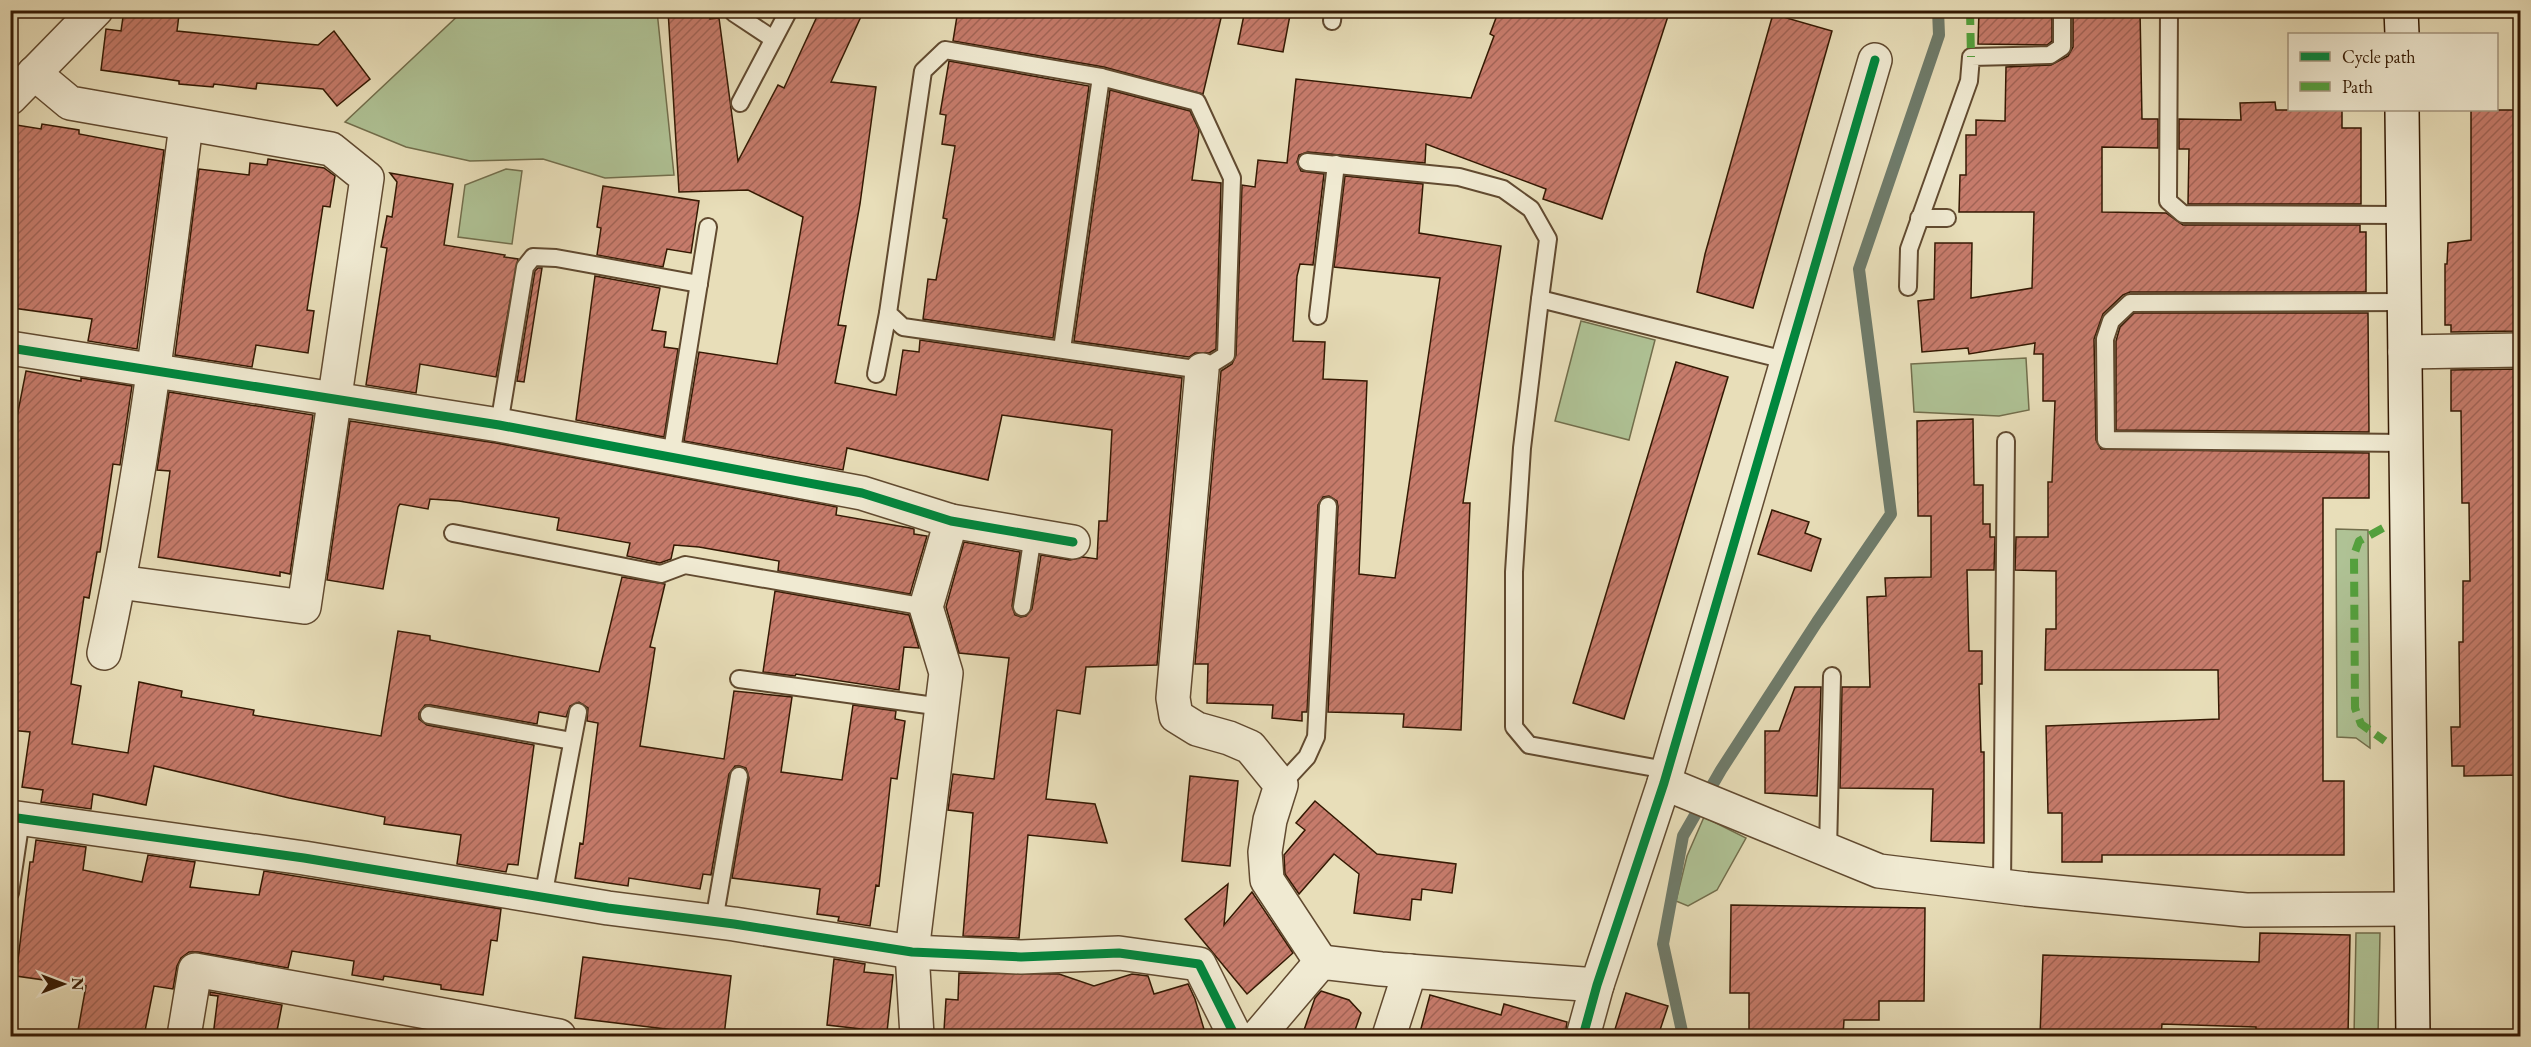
<svg xmlns="http://www.w3.org/2000/svg" width="2531" height="1047" viewBox="0 0 2531 1047" font-family="'EB Garamond',serif">
<defs>
<pattern id="building-hatch" width="6" height="6" patternUnits="userSpaceOnUse" patternTransform="scale(1.5)"><rect width="6" height="6" fill="#c67b6b"/><path d="M-1 1l2-2M0 6l6-6M5 7l2-2" fill="none" stroke="#a26456"/></pattern>
</defs>
<rect width="100%" height="100%" fill="#e8deb9"/>
<filter id="stains"><feTurbulence type="fractalNoise" baseFrequency=".00333" numOctaves="4"/><feColorMatrix values="0 0 0 0 .2 0 0 0 0 .09 0 0 0 0 .02 0 0 0 .5 -.17"/></filter>
<radialGradient id="worn" r=".72"><stop offset=".6" stop-color="#630" stop-opacity="0"/><stop offset="1" stop-color="#630" stop-opacity=".3"/></radialGradient>
<g fill="#afc295" stroke="#726e4c" stroke-width="1.5">
<path d="M590,10L597,13L598,10L657,11L674,175L605,178L543,159L470,161L406,147L345,122L463,11Z"/>
<path d="M506,169L522,171L512,244L458,237L465,185Z"/>
<path d="M1581,321L1655,340L1629,440L1555,421Z"/>
<path d="M2026,358L2029,410L1999,416L1914,412L1911,364Z"/>
<path d="M2336,529L2368,530L2370,748L2356,738L2337,737Z"/>
<path d="M1704,817L1746,838L1717,890L1688,906L1676,901L1687,856Z"/>
<path d="M2356,933H2380L2378,1036H2354Z"/>
</g>
<g fill="none" stroke-linecap="round" stroke-linejoin="round">
<path stroke="#6f7b6a" stroke-width="12" d="M1683,1036L1663,944L1683,836L1721,770L1817,622L1891,514L1859,269L1939,35L1938,10"/>
</g>
<g fill="url(#building-hatch)" stroke="#341903" stroke-width="1.5">
<path d="M124,10L179,15L177,31L286,42L318,45L334,31L370,79L337,106L323,89L257,83L256,89L214,84L213,87L179,84V81L101,70L106,29L121,31Z"/>
<path d="M668,10H709L710,19L719,18L738,161L778,85L784,88L820,10H864L831,82L876,87L860,204L838,325L846,326L835,383L896,395L903,350L919,352L920,340L1182,378L1157,665L1086,667L1080,714L1057,710L1046,799L1095,804L1107,843L1028,835L1019,938L963,936L973,813L948,810L953,774L994,779L1009,658L959,653L946,607L964,542L1020,552L1012,606L1015,615L1021,617L1026,616L1032,609L1041,555L1070,560L1083,557L1097,559L1099,521H1107L1112,430L1002,415L988,480L847,448L843,470L684,441L699,352L777,364L803,217L748,190L679,192Z"/>
<path d="M958,10H1184L1221,18L1203,94L1104,67L953,41Z"/>
<path d="M1245,10H1291L1283,52L1238,44Z"/>
<path d="M1499,10H1670L1602,219L1543,199L1546,189L1426,144L1425,163L1308,152L1299,155L1297,162L1301,171L1324,174L1313,265L1300,264L1297,276L1293,341L1325,342L1323,379L1367,381L1359,574L1395,578L1440,278L1334,267L1345,176L1423,184L1419,233L1501,246L1463,503H1470L1461,730L1403,727L1404,714L1328,712L1338,507L1337,501L1329,496L1323,497L1318,505L1307,712H1302V721L1272,718L1273,705L1207,703L1208,664H1195L1221,371L1232,364L1236,355L1242,185L1255,187L1258,160L1287,163L1296,79L1471,98L1494,36L1490,34Z"/>
<path d="M1979,10H2052V41L2047,45L1978,44Z"/>
<path d="M2073,10H2140L2142,119H2158V148L2102,147V212L2166,213L2183,225H2360V232H2366V292H2130L2123,295L2103,314L2094,339L2096,440L2101,449L2369,453V498H2323V781H2344V855H2102V862H2062V813H2048L2046,726L2219,719L2218,670H2045L2046,629H2056V571L2015,570L2016,537H2048V482H2052L2055,401H2043V354H2034L2035,343L1969,354L1968,348L1922,352L1918,301L1934,299L1935,243H1972L1971,298L2032,288L2034,212H1959L1960,175H1966V135H1976V120L2005,121L2006,67L2051,65L2068,56L2073,47Z"/>
<path d="M1773,14L1832,31L1753,308L1697,292L1705,254Z"/>
<path d="M949,61L1089,86L1053,338L923,319L928,279L936,280L947,219L943,218L955,146L942,144L946,115L940,114Z"/>
<path d="M1110,90L1190,111L1199,130L1192,180L1221,183L1216,349L1209,353H1195L1189,357L1074,341Z"/>
<path d="M2275,102L2276,110H2342V128H2361V204H2188L2189,149H2179V119L2241,120L2240,103Z"/>
<path d="M2471,110H2520V331L2451,332V325H2445V264H2447L2448,243L2471,240Z"/>
<path d="M10,124L41,129L42,124L79,130V134L164,150L137,349L88,341L92,319L13,308L16,289L10,288Z"/>
<path d="M268,159L324,168L335,176L330,207L323,206L307,310L314,311L308,353L256,345L252,367L175,355L199,169L249,175L250,163L267,165Z"/>
<path d="M390,173L453,184L444,245L505,255L504,257L518,259L496,377L420,364L416,393L366,385L387,248L381,247L387,216L392,217L397,182Z"/>
<path d="M603,186L699,201L691,253L667,249L663,267L597,255L601,228L597,227Z"/>
<path d="M538,268H542L524,382L517,381L535,271Z"/>
<path d="M595,276L660,288L652,330L666,332L664,347L678,349L664,437L576,420Z"/>
<path d="M2134,313H2368L2369,432L2116,430V341L2120,327Z"/>
<path d="M1676,362L1728,377L1624,719L1573,703Z"/>
<path d="M2520,369V775L2464,776V766H2452L2451,727H2460L2459,642H2463V581H2470L2469,503H2462L2461,411H2451V370Z"/>
<path d="M26,371L81,381V378L132,386L120,465L113,464L100,552H97L89,598L84,597L71,684L81,686L72,744L128,753L139,682L182,691L181,697L254,710L253,715L381,736L398,631L430,636V640L471,648L599,672L622,577L665,584L650,647L655,648L640,746L724,759L734,691L792,697L781,772L842,780L853,705L896,711L895,719L905,721L897,779L891,778L879,886L876,885L870,926L838,921L839,917L817,914L820,889L732,878L749,778L746,768L740,766H735L729,774L711,875L703,874L700,889L629,878L628,886L575,878L580,843L583,844L598,723L587,721L588,708L579,702L570,706L566,717L539,712L537,724L431,705H425L419,713V719L427,725L534,745L518,865L508,864L506,872L457,864L461,835L384,824L385,817L289,798L154,766L146,805L93,794L91,809L41,802L43,790L22,787L30,732L10,730V416L17,417Z"/>
<path d="M169,392L313,415L290,574L280,572V576L158,557L170,471L157,470Z"/>
<path d="M1973,419L1974,485H1983V524H1990V537H1995L1994,570H1967L1969,651H1982V684H1979L1981,752H1984V843L1931,841L1933,789L1840,788L1842,687H1870L1867,597L1886,596L1885,578L1931,577V516H1918L1917,421Z"/>
<path d="M350,421L496,443L837,507L836,515L910,528L914,529V534L927,536L910,594L778,571L779,561L699,547L674,545L671,559L660,563L627,556L630,543L557,530L559,518L459,501L430,499L428,509L400,504L398,507L383,589L327,580Z"/>
<path d="M1772,510L1809,522L1805,533L1821,539L1811,571L1758,554Z"/>
<path d="M775,591L909,615L919,648L904,647L899,690L796,674L795,676L763,672Z"/>
<path d="M1795,687H1821L1817,796L1765,793V731H1779Z"/>
<path d="M1190,776L1238,781L1230,866L1182,861Z"/>
<path d="M1315,801L1377,854L1456,864L1452,893L1422,889L1421,900L1412,899L1410,920L1354,913L1359,874L1334,854L1299,894L1285,874L1284,855L1305,830L1296,823Z"/>
<path d="M36,840L86,847L83,870L142,882L148,855L195,862L190,887L259,895L264,871L501,909L497,941L491,940L483,995L441,989V985L384,976L383,980L352,975L354,961L292,951L288,968L198,952H189L181,958L177,966L173,989L154,986L144,1036H77L86,986L16,976L30,862H33Z"/>
<path d="M1228,884L1224,925L1252,892L1293,953L1247,994L1185,919Z"/>
<path d="M1731,905L1925,908L1924,1001H1879V1020H1844L1843,1036H1749V993H1730Z"/>
<path d="M2260,933L2350,935L2348,1036H2256V1027L2162,1024L2161,1036H2040L2043,955L2259,962Z"/>
<path d="M583,957L731,976L724,1036L575,1018Z"/>
<path d="M834,959L865,964L864,972L893,975L887,1032L827,1025Z"/>
<path d="M959,973L1059,974L1094,986L1132,974L1148,976L1154,994L1188,984L1195,999L1206,1036H1024L944,1030L946,999L958,1000Z"/>
<path d="M1321,991L1349,1000L1361,1013L1353,1036H1302L1315,998Z"/>
<path d="M210,992L282,1005L276,1036H213L218,996L210,995Z"/>
<path d="M1626,993L1668,1006L1658,1036H1613Z"/>
<path d="M1430,995L1501,1015L1504,1004L1567,1022L1565,1036H1419Z"/>
</g>
<g fill="none" stroke-linecap="round" stroke-linejoin="round">
<defs>
<g id="lane">
<path d="M733,10L734,13L773,39"/>
<path d="M2169,10L2168,201L2183,214L2403,215"/>
<path d="M1332,21L1333,10"/>
<path d="M945,50L1101,77L1197,102L1232,178L1226,355L1202,370L903,327L888,313L923,71Z"/>
<path d="M740,103L789,10"/>
<path d="M1307,162L1459,177L1503,189L1531,209L1548,239L1540,299"/>
<path d="M1919,218H1947"/>
<path d="M1908,287L1909,249L1969,81L1971,57L2050,55L2062,47V10"/>
<path d="M2405,302L2130,303L2111,321L2105,339L2106,440L2406,443"/>
<path d="M1318,316L1336,164"/>
<path d="M1062,349L1101,77"/>
<path d="M876,374L888,313"/>
<path d="M499,425L525,267L533,257L556,258L699,284"/>
<path d="M671,457L708,227"/>
<path d="M453,533L661,574L685,565L926,607"/>
<path d="M1022,607L1033,535"/>
<path d="M739,679L942,707"/>
<path d="M429,715L572,741"/>
<path d="M1666,770L1529,745L1514,727V572L1522,448L1540,299L1789,361"/>
<path d="M1281,785L1307,757L1316,737L1328,506"/>
<path d="M1828,850L1832,676"/>
<path d="M2002,887L2006,441"/>
<path d="M10,893L21,819"/>
<path d="M543,897L578,712"/>
<path d="M714,921L739,776"/>
</g>
<g id="street">
<path d="M34,73L70,103L331,149L367,178L304,607L119,582"/>
<path d="M10,98L96,10"/>
<path d="M10,348L499,425L862,493L951,521L1073,542"/>
<path d="M2405,352L2520,350"/>
<path d="M1202,370L1173,698L1176,716L1197,729L1229,738L1250,747L1281,785L1270,820L1265,852L1267,880L1321,962"/>
<path d="M104,653C142,479 163,302 186,125"/>
<path d="M1664,783L1879,871L2026,889L2246,910L2411,909"/>
<path d="M10,817L304,858L608,908L734,924L912,952L1021,957L1119,953L1199,964L1235,1036"/>
<path d="M184,1036L195,970L559,1036"/>
<path d="M917,1036L912,952L946,673L926,607L951,521"/>
<path d="M1258,1036L1321,962L1381,969L1597,985"/>
<path d="M1389,1036L1410,971"/>
<path d="M1583,1036L1597,985L1664,783L1875,60"/>
</g>
<g id="secondary">
<path d="M2401,10L2402,34"/>
<path d="M2402,110L2413,1036"/>
</g>
</defs>
<use href="#lane" stroke="#614a30" stroke-width="20"/>
<use href="#street" stroke="#614a30" stroke-width="36"/>
<use href="#secondary" stroke="#341903" stroke-width="36"/>
<use href="#lane" stroke="#f0ead2" stroke-width="16"/>
<use href="#street" stroke="#f0ead2" stroke-width="33"/>
<use href="#secondary" stroke="#f0ead2" stroke-width="33"/>
<g stroke="#53a13d" stroke-width="8" stroke-dasharray="15 8" stroke-linecap="butt">
<path d="M1970,10L1971,57"/>
<path d="M2383,528L2359,541L2354,555L2355,708L2361,724L2385,741"/>
</g>
<defs>
<g id="cycleway">
<path d="M10,348L499,425L862,493L951,521L1073,542"/>
<path d="M10,817L304,858L608,908L734,924L912,952L1021,957L1119,953L1199,964L1235,1036"/>
<path d="M1583,1036L1597,985L1664,783L1875,60"/>
</g>
</defs>
<use href="#cycleway" stroke="#f0ead2" stroke-width="13"/>
<use href="#cycleway" stroke="#00873e" stroke-width="9"/>
</g>
<rect width="2531" height="1047" fill="none" stroke="#e8deb9" stroke-width="36"/>
<rect x="12" y="12" width="2507" height="1023" fill="none" stroke="#341903" stroke-width="3"/>
<rect x="18" y="18" width="2495" height="1011" fill="none" stroke="#341903" stroke-width="1.5"/>
<rect x="2288" y="33" width="210" height="78" fill="#f0ead2" stroke="#a5967f" stroke-width="1.5"/>
<rect x="2300" y="52" width="30" height="9" fill="#00873e" stroke="#a5967f" stroke-width="1.5"/>
<text x="2342" y="63" font-size="18" fill="#341903">Cycle path</text>
<rect x="2300" y="82" width="30" height="9" fill="#53a13d" stroke="#a5967f" stroke-width="1.5"/>
<text x="2342" y="93" font-size="18" fill="#341903">Path</text>
<g transform="translate(63 984) rotate(90)" stroke="#f0ead2" stroke-width="4.5" paint-order="stroke">
<path d="M0-4.5L10 22L0 15L-10 22Z" fill="#341903"/>
<text y="-9" font-size="16" font-weight="bold" text-anchor="middle" fill="#341903">N</text>
</g>
<rect width="100%" height="100%" filter="url(#stains)"/>
<rect width="100%" height="100%" fill="url(#worn)"/>
</svg>
